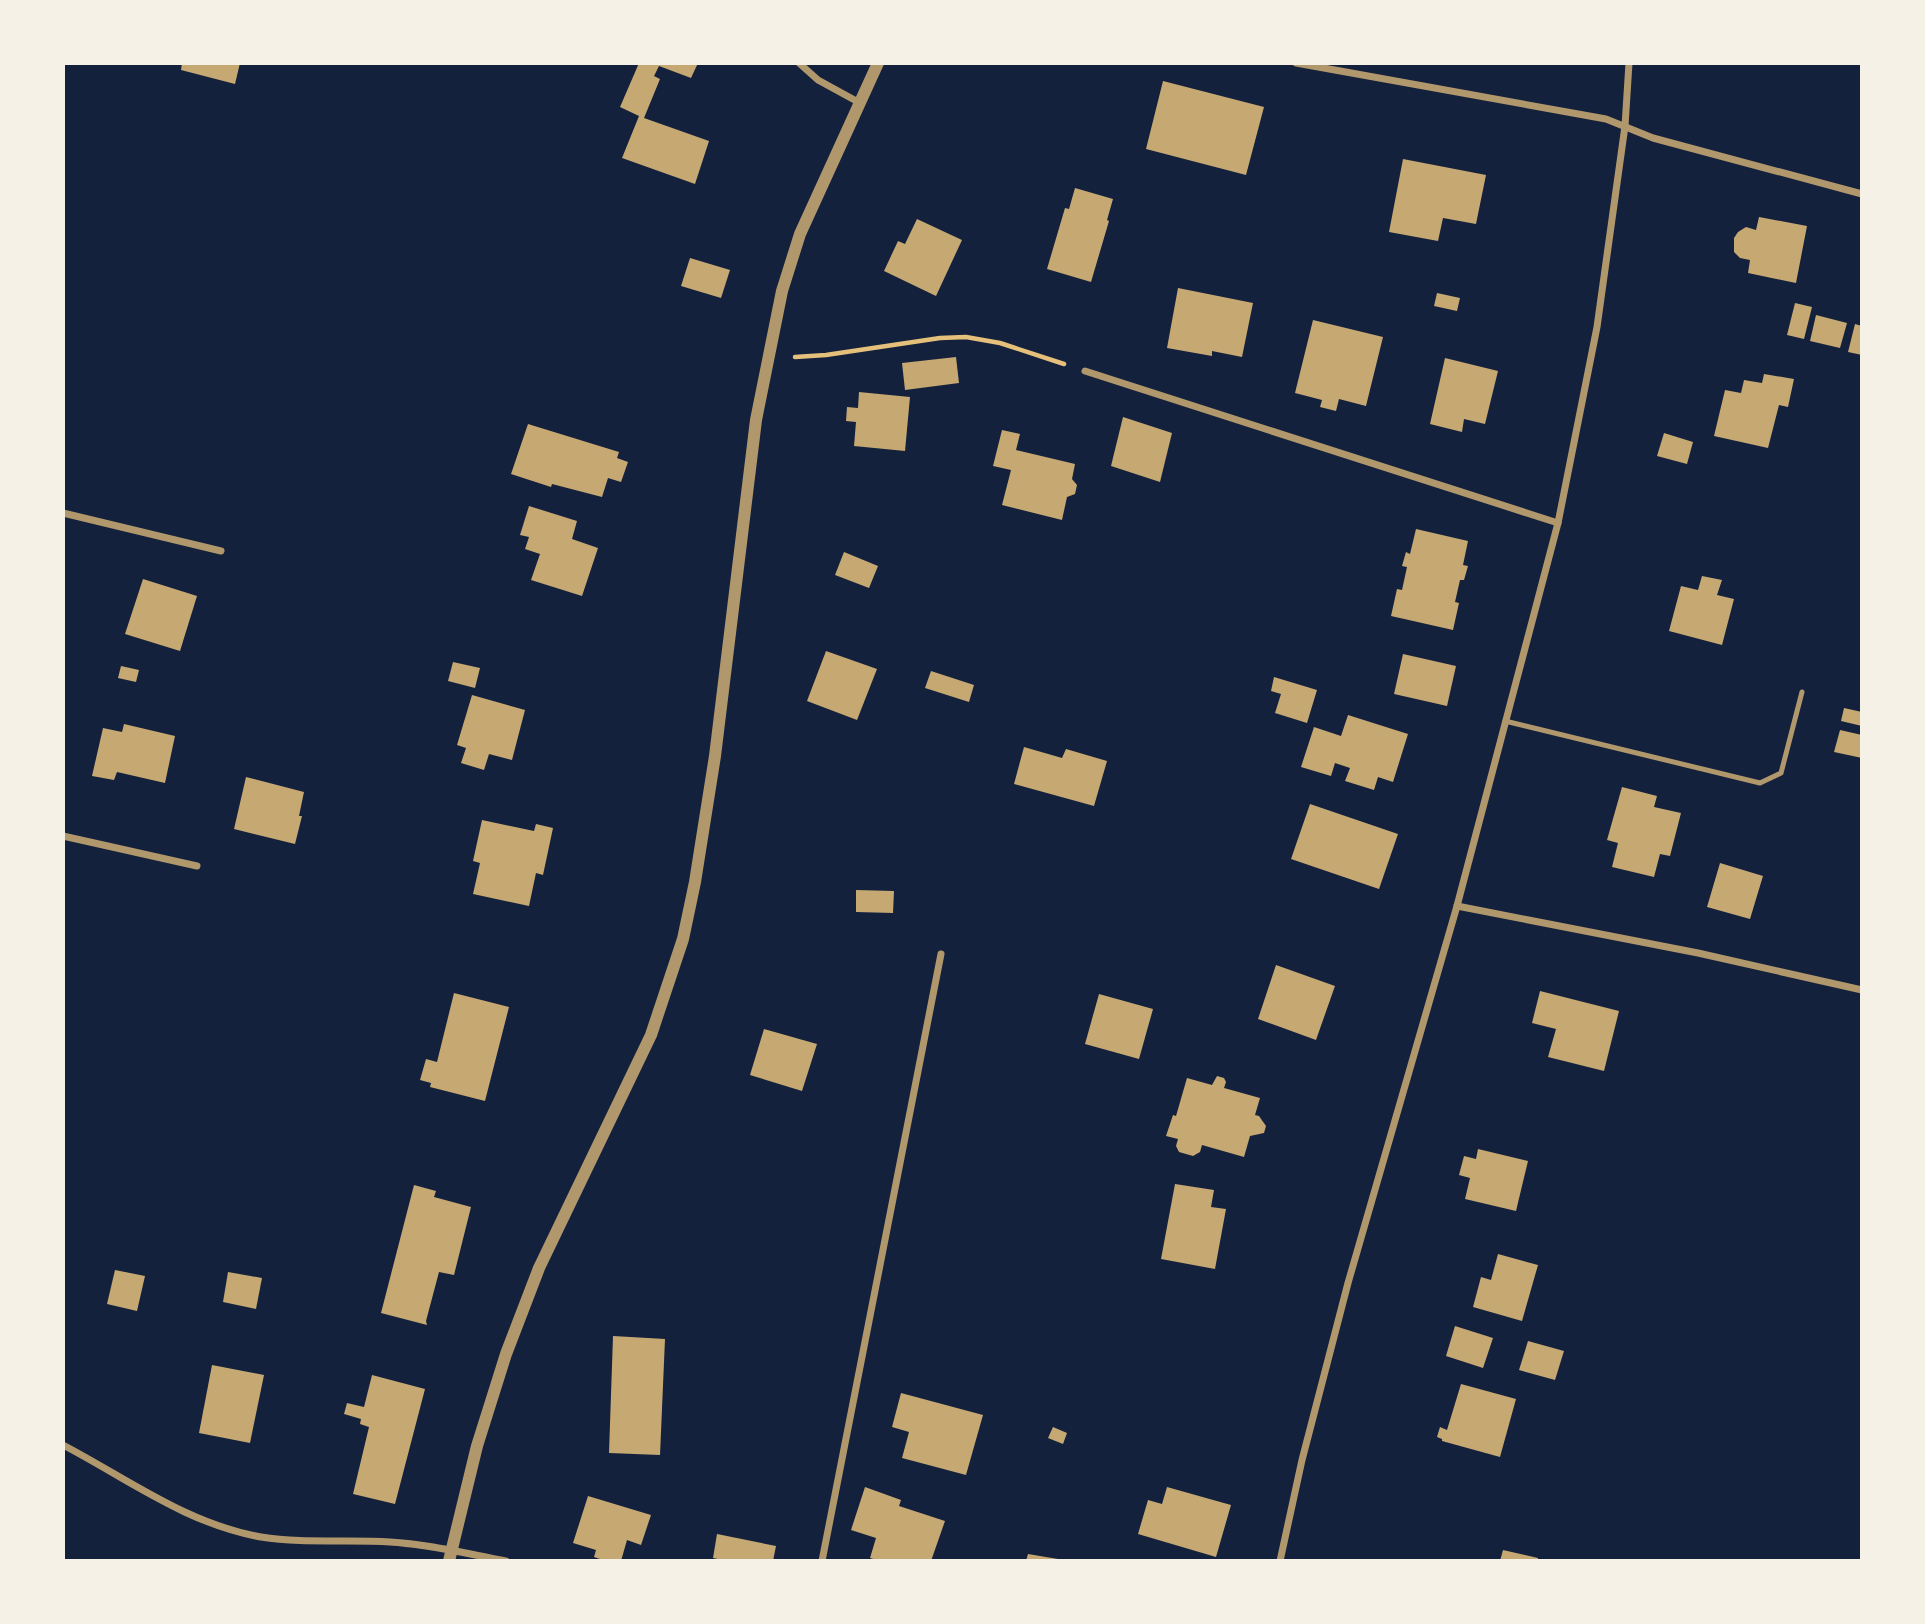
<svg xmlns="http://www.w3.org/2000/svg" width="1925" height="1624" viewBox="0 0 1925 1624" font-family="'Noto Sans',sans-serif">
<rect width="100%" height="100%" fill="#14213d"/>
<g fill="#c6a872">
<path d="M182,63H240L235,84L181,70Z"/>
<path d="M639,63H698L691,78L659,66L654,76L660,79L644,118L709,141L695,184L622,158L639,116L620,107Z"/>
<path d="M1163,81L1264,107L1246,175L1146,149Z"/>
<path d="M1403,159L1486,175L1476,224L1443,218L1438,241L1389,232Z"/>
<path d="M1075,188L1113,199L1107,220L1109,221L1091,282L1047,269L1065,208L1069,209Z"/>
<path d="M1759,217L1807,226L1796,283L1748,273L1750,260L1740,258L1734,252V238L1738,232L1746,227L1756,230Z"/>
<path d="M917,219L962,240L936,296L884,271L898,241L905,244Z"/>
<path d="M690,258L730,270L721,298L681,286Z"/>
<path d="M1178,288L1253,303L1242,357L1212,351V356L1167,348Z"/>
<path d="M1437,293L1460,298L1457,311L1434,306Z"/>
<path d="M1795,303L1812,307L1804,339L1787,335Z"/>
<path d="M1816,315L1847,323L1840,348L1810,341Z"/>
<path d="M1313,320L1383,337L1366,406L1339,399L1336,411L1320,407L1322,400L1295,393Z"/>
<path d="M1855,324L1862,326V355L1848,352Z"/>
<path d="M956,357L959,383L905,390L902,363Z"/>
<path d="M1445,358L1498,371L1485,424L1464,419L1462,432L1430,424Z"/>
<path d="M1764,374L1794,379L1788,407L1779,405L1768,448L1714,436L1725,390L1741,393L1744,380L1762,383Z"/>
<path d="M859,392L910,397L905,451L854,446L856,422L846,421L847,407L858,408Z"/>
<path d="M1123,417L1172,433L1160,482L1111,466Z"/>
<path d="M528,424L619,452L617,458L628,462L621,482L608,478L602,497L552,484L551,487L511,474Z"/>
<path d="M1002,430L1020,434L1016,450L1075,464L1072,479L1077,485L1075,494L1067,497L1062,520L1002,505L1011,470L993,466Z"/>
<path d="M1664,433L1693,442L1687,464L1657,456Z"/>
<path d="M529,506L577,521L572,539L598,548L582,596L531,580L540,554L525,549L529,537L520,535Z"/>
<path d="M1416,529L1468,541L1463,565L1468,566L1464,580H1460L1455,602L1459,603L1453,630L1391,616L1397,589L1402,590L1407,567L1402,566L1406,552L1410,554Z"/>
<path d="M844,552L878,566L869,588L835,575Z"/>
<path d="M1702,576L1722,580L1717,595L1734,599L1722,645L1669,631L1681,586L1698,590Z"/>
<path d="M143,579L197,596L180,651L125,634Z"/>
<path d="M826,651L877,669L857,720L807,701Z"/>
<path d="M1403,654L1456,666L1447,706L1394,694Z"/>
<path d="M453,662L480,668L475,688L448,681Z"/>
<path d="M121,666L139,670L136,682L118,678Z"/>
<path d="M931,671L974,685L969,702L925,688Z"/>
<path d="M1274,677L1317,690L1307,723L1275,713L1281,694L1271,691Z"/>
<path d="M472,695L525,710L512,760L489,754L484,770L461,763L466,748L457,745Z"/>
<path d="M1844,708L1862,712V726L1841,721Z"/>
<path d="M1348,715L1408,734L1393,782L1378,777L1374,790L1345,781L1350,768L1335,763L1331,776L1301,767L1314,727L1341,736Z"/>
<path d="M124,724L175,736L165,783L117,772L114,780L92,776L103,728L122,732Z"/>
<path d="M1840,730L1862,735V758L1834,752Z"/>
<path d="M1024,747L1062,758L1066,749L1107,761L1094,806L1014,784Z"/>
<path d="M246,777L304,792L299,816H302L295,844L234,829Z"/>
<path d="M1622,787L1657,796L1654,807L1681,813L1670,856L1660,854L1654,877L1612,867L1618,843L1607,840Z"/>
<path d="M1310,804L1398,834L1379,889L1291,859Z"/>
<path d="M482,820L534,831L536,824L553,828L543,875L536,873L529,906L473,894L480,863L473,861Z"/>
<path d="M1720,863L1763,876L1750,919L1707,907Z"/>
<path d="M856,890L894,891L893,913L856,912Z"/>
<path d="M1276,965L1335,986L1316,1040L1258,1019Z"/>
<path d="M1540,991L1619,1011L1604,1071L1548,1057L1556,1029L1532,1023Z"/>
<path d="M454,993L509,1007L485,1101L430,1087L431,1083L420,1080L426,1059L437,1062Z"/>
<path d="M1099,994L1153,1009L1139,1059L1085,1044Z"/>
<path d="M764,1029L817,1044L802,1091L750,1075Z"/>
<path d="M1217,1076L1224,1078L1226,1082L1224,1088L1260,1098L1255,1115L1259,1116L1266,1126L1264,1133L1250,1136L1244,1157L1202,1145L1200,1152L1193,1156L1179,1152L1176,1146L1178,1139L1166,1136L1173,1115L1176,1116L1187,1078L1212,1085Z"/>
<path d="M1478,1149L1528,1161L1516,1211L1465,1199L1470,1178L1459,1175L1464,1156L1476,1159Z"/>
<path d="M1175,1184L1214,1190L1211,1207L1226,1209L1215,1269L1161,1259Z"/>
<path d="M414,1185L436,1191L434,1197L471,1207L454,1275L439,1272L426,1321L427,1325L381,1313Z"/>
<path d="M1498,1254L1538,1265L1522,1321L1473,1307L1481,1277L1491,1280Z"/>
<path d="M115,1270L145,1276L137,1311L107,1304Z"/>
<path d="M228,1272L262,1278L256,1309L223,1302Z"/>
<path d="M1455,1326L1493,1338L1483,1368L1446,1356Z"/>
<path d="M613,1336L665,1339L660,1455L609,1453Z"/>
<path d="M1528,1341L1564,1351L1555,1380L1519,1370Z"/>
<path d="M212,1365L264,1375L250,1443L199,1433Z"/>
<path d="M372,1375L425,1389L395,1504L353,1494L369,1427L360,1424L361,1419L344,1414L347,1403L364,1407Z"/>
<path d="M1461,1384L1516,1399L1500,1457L1442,1441V1439L1437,1437L1440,1427L1447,1430Z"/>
<path d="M901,1393L983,1415L966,1475L902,1458L909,1432L892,1427Z"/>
<path d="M1053,1427L1067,1433L1063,1444L1048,1438Z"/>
<path d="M865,1487L901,1500L899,1506L945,1521L931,1561H880L870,1558L876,1538L851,1530Z"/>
<path d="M1167,1487L1231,1505L1216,1557L1138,1534L1148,1500L1162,1504Z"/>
<path d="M588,1496L651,1515L641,1545L627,1540L621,1561H606L594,1557L596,1550L573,1543Z"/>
<path d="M717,1534L776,1546L773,1561H727L713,1558Z"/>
<path d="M1503,1550L1538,1558V1561H1500Z"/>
<path d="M1028,1554L1058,1559V1561H1026Z"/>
</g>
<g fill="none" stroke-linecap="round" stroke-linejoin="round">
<path stroke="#e5c07b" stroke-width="4.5" d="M795,357L826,355L940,338L966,337L1000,343L1064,364"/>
<path stroke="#b1986c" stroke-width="5" d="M1505,721L1760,783L1781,773L1802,692"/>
<g stroke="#b1986c" stroke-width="7">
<path d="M799,63L818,80L860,103"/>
<path d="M1296,63L1606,119L1653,138L1862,194"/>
<path d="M1085,371L1558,523"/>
<path d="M63,513L221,551"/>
<path d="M63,836L197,866"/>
<path d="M1457,906L1698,953L1862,990"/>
<path d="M63,1445C128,1479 187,1524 261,1537C304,1544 347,1539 390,1542C428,1544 468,1554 506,1561"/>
<path d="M822,1561L941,954"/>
<path d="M1280,1561L1302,1460L1348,1283L1457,906L1558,523L1597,327L1625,126L1629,63"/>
</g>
<path stroke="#b1986c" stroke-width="12" d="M449,1561L477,1446L506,1354L539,1268L651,1035L683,939L695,882L715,756L756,420L782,291L800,234L878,63"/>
</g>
<rect width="1925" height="1624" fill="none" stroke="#f6f1e7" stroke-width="130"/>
</svg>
